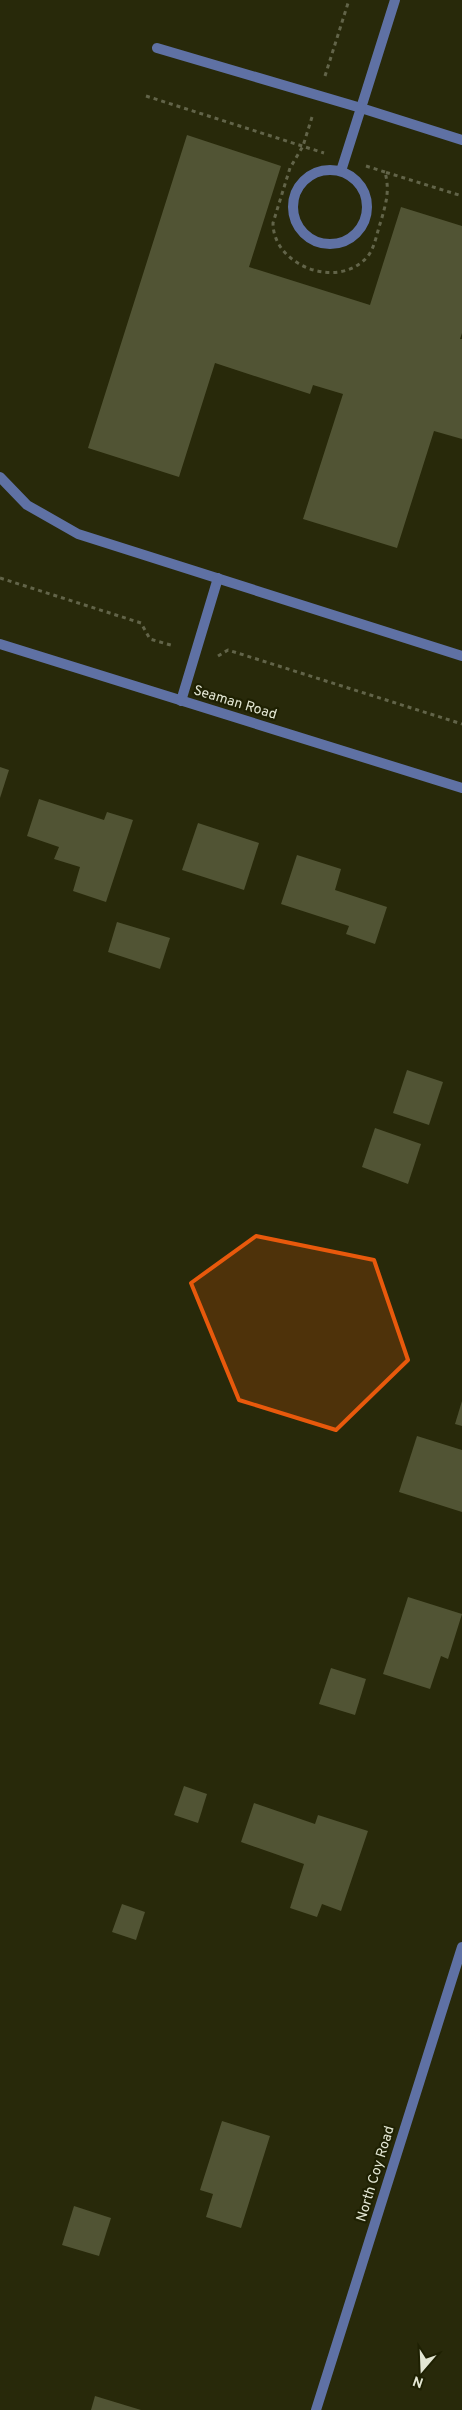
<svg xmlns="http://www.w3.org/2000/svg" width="462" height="2410" viewBox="0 0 462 2410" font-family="Overpass,sans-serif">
<rect width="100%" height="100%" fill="#28290a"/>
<g fill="#515434">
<path d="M187,135L281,166L249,267L370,305L401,207L462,226V333L460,339H462V439L434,431L397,548L303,519L343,394L313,385L310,394L215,363L179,477L88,448Z"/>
<path d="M0,767L9,770L0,798Z"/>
<path d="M39,799L104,820L107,812L133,820L106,902L73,891L80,867L54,859L59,847L27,836Z"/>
<path d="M198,823L259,843L244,890L182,870Z"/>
<path d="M297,855L341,869L335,890L387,907L375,944L346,934L349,926L281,904Z"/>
<path d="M117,922L170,938L160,969L108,952Z"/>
<path d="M407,1070L443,1082L429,1125L393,1113Z"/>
<path d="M375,1128L421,1144L408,1184L362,1167Z"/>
<path d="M462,1401V1426L455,1424Z"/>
<path d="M417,1436L462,1450V1512L399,1492Z"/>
<path d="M408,1597L462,1614L448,1659L441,1656L430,1689L383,1674Z"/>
<path d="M331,1668L366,1679L355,1715L319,1704Z"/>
<path d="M184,1786L207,1794L198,1823L174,1815Z"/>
<path d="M254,1803L315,1824L318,1815L368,1831L341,1911L322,1904L317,1917L290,1908L304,1864L241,1842Z"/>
<path d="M122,1904L145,1912L136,1940L112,1932Z"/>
<path d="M222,2121L270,2136L241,2228L206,2217L213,2194L200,2190Z"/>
<path d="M74,2206L111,2218L99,2256L62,2245Z"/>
<path d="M95,2396L141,2410H91Z"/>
</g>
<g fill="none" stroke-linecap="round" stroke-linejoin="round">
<g stroke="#626449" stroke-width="3" stroke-dasharray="4 4" stroke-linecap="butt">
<path d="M325,76L349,0"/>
<path d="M146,96L324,153"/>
<path d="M312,117L303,146L290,168L273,223C273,266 339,291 368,256C375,247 377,232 381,221C386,203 390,191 385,172L462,196"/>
<path d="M366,166L385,172"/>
<path d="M0,578L141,623L150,639L174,646"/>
<path d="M218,656L228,650L462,724"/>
</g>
<g stroke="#5f71a4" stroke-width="10">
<path d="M395,0L361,108L462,140"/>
<path d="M157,48L361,108L341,171"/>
<circle cx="330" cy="207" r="37"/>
<path d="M0,477L27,505L78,534L462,656"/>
<path d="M181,701L218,578"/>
</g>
<g stroke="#5f71a4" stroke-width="10">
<path d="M0,644L462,788"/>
<path d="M316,2410L462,1947"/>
</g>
</g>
<path fill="#e8590c" fill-opacity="0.2" stroke="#e8590c" stroke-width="4" stroke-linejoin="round" d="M256,1236L374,1260L408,1360L336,1430L239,1400L191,1283Z"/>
<g text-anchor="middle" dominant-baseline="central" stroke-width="4.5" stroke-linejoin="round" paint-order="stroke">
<g font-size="14" fill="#e3e6d3" stroke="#1e2002">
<text transform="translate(235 703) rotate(17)">Seaman Road</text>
<text transform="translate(376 2174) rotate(-73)">North Coy Road</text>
</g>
</g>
<g transform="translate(422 2370) rotate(199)" stroke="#1e2002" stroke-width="4" paint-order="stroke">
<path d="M0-4L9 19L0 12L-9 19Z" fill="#e3e6d3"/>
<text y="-8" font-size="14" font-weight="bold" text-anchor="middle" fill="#e3e6d3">N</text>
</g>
</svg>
